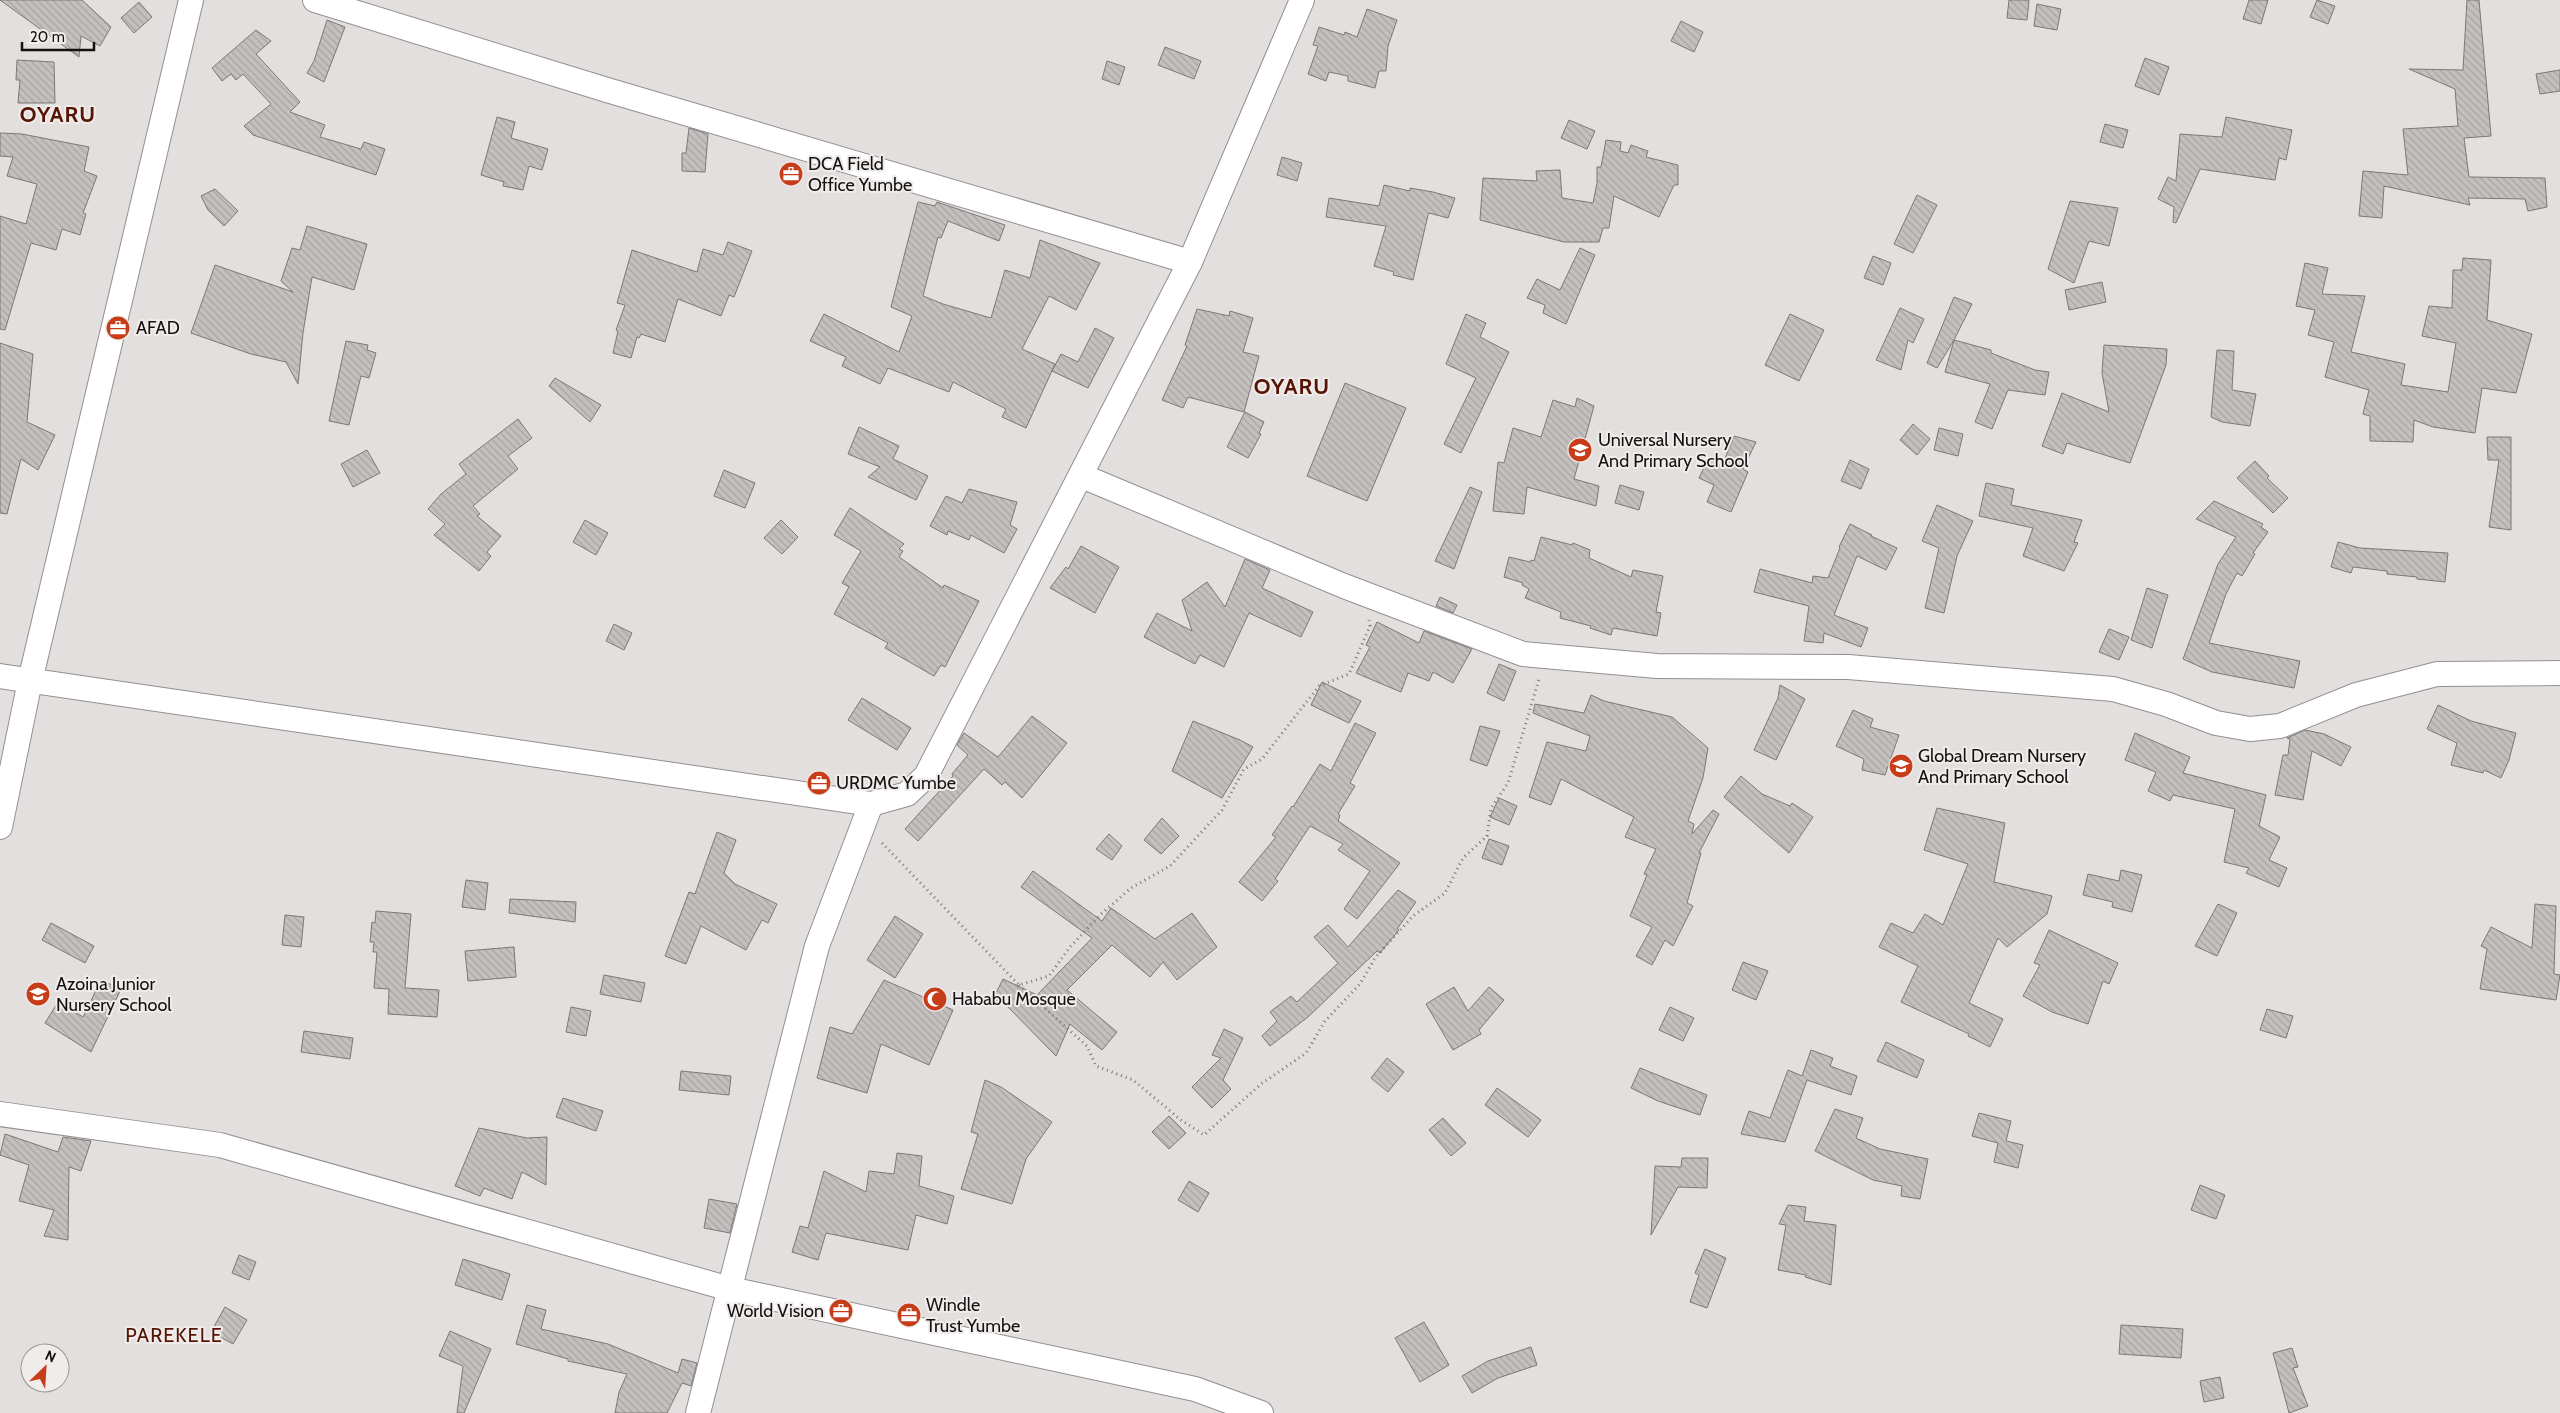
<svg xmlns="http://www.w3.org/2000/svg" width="2560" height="1413" viewBox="0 0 2560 1413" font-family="Cabin,sans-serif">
<defs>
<pattern id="building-back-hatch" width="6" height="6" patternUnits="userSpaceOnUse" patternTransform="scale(1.25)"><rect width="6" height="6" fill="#c4c0bf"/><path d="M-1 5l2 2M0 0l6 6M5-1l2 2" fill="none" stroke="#a8a4a3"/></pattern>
</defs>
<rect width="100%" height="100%" fill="#e3dfde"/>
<g fill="url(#building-back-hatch)" stroke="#7c7877">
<path d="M0,0H82L111,27L100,46L81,36L79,57Z"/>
<path d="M2009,0H2029L2027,20L2007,18Z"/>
<path d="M2249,0H2268L2261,24L2243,19Z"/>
<path d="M2317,0L2335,6L2328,24L2310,17Z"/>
<path d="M2467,0H2479L2491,136L2464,138L2469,177L2545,178L2547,207L2528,211L2525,199L2468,198L2470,205L2384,186L2382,218L2359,216L2363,171L2408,175L2403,129L2458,126L2455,89L2409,69L2463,70Z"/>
<path d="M139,2L152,17L134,33L121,18Z"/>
<path d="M2037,4L2061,9L2057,30L2034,26Z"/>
<path d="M1367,9L1397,20L1388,46L1386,71H1379L1375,88L1348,81V76L1329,72L1326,81L1308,74L1318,46L1313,45L1319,27L1344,35L1345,32L1357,37Z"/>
<path d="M327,20L345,27L324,82L307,73L314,61Z"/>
<path d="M1681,21L1703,32L1694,52L1671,41Z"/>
<path d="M256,30L271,41L256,54L300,102L290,112L325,125L320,137L361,149L364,142L385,149L376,175L253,135L244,126L271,104L243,74L236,80L231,74L222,81L212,68Z"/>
<path d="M1165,47L1201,61L1194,79L1158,65Z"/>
<path d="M2145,58L2169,67L2159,95L2135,86Z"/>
<path d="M17,60L54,62L55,103H18L20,80H16Z"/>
<path d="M1107,61L1125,67L1119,85L1102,79Z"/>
<path d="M2560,70V91L2540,94L2536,74Z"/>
<path d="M497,117L515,122L511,138L548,149L542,170L529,166L523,190L503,186L504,182L481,175Z"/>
<path d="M2226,117L2292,130L2286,160L2279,158L2275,180L2200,169L2176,223L2173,222L2174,207L2158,199L2168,177L2176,181L2180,134L2222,137Z"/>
<path d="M1569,120L1595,131L1587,149L1561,138Z"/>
<path d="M2105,124L2128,130L2123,148L2100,142Z"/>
<path d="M689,128L708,134L705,172L682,171V153H686Z"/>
<path d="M0,133L22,134L89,147L84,171L97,176L83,213L86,214L80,235L62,229L56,250L31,243L5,330L0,329V216L26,224L37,184L7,176L13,157L0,156Z"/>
<path d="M1606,140L1621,142L1620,151L1628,153L1631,145L1648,151L1646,157L1678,165V185H1674L1659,217L1614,196L1609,228H1603L1599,242H1564L1480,220L1483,178L1537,181L1536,171L1560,170L1562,198L1593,203L1597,183V167H1601Z"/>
<path d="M1282,157L1302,163L1297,181L1277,175Z"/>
<path d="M1384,185L1410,191V188L1433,192L1455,198L1448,218L1429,213L1428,215L1413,280L1393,275L1394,272L1374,266L1386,226L1326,217L1329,198L1379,206Z"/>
<path d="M215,189L238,211L224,226L208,210L201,196Z"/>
<path d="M1917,195L1937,205L1913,253L1894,244Z"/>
<path d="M2070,201L2118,208L2109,246L2089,241L2074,283L2048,269Z"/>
<path d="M918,202L935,206L937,202L1005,225L999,241L948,221L941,238L938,237L923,296L943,304L991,318L1005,270L1030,278L1040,240L1100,263L1076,310L1049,296L1022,349L1055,364L1026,428L1002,417L1006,409L953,382L949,392L888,368L880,384L842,366L846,357L810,341L824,314L899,352L912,316L891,307Z"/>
<path d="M307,226L367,244L354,290L312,277L303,333L298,384L286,362L251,354L191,333L215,265L293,292L281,281L292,248L300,250Z"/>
<path d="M728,242L752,251L734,297L729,295L721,316L678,299L665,342L641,334L639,338L637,337L631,358L613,353L618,331L616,330L625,305L617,303L632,250L697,272L703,249L723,255Z"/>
<path d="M1580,248L1595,255L1566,324L1543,313L1545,305L1527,298L1537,279L1560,290Z"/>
<path d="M1873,256L1891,263L1883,285L1864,278Z"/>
<path d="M2463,258L2491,260L2487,320L2532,334L2516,393L2482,388L2475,433L2433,427L2414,420L2413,442L2370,441V416L2363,414L2369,390L2325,377L2334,342L2308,335L2315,310L2296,306L2305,263L2328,268L2322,294L2365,296L2351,352L2405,364L2401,385L2448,392L2456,343L2422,336L2429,306L2452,308L2453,270H2462Z"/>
<path d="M2102,282L2106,302L2069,310L2065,290Z"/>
<path d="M1954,297L1972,304L1954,340L1991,350V353L2035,370L2049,372L2045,395L2008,390L1992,429L1975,422L1990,384L1945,372L1954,340L1937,368L1927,363Z"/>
<path d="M1900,308L1924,319L1913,343L1908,340L1901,370L1876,360Z"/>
<path d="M1197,309L1229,316L1230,311L1253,318L1243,352L1259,356L1244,412L1188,397L1183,408L1162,400L1187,346L1185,345Z"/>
<path d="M1466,314L1486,323L1480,337L1509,352L1461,453L1444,444L1476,378L1446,364Z"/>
<path d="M1790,314L1824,330L1799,381L1765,365Z"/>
<path d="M1095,328L1114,338L1088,388L1052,371L1061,354L1078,362Z"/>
<path d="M346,341L368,345L367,350L376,353L369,378L361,376L349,425L329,421Z"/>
<path d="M0,343L33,354L27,422L55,435L38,470L21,459L7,514L0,513Z"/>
<path d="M2104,345L2167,349L2166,365L2130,463L2067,443L2063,454L2042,446L2062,393L2109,412L2102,373Z"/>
<path d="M2217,350L2234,351L2232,390L2256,394L2250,426L2222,422L2211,417Z"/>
<path d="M555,378L601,405L590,422L549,386Z"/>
<path d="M1345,383L1406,408L1367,501L1307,476Z"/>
<path d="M1577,398L1594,406L1574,479L1599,486L1596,506L1527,487L1524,514L1493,511L1498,462L1504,463L1513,428L1541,437L1553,400L1575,407Z"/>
<path d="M1245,412L1264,422L1259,433L1261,434L1248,458L1227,447Z"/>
<path d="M518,419L532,438L508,456L518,469L473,506L480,514L477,516L501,536L487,552L491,556L479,571L434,535L445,524L428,509L441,494L466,474L459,464Z"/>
<path d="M1913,424L1930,439L1917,455L1900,440Z"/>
<path d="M859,427L899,446L893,459L928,476L916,500L868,477L880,467L848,454Z"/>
<path d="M1939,428L1963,434L1958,456L1934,450Z"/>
<path d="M1734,436L1756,442L1743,469L1748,472L1731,512L1707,502L1714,485L1699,478L1708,459L1722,466Z"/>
<path d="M2487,437H2511V530L2489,527L2499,460H2488Z"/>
<path d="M367,450L380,473L353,487L341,464Z"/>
<path d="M1850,460L1869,469L1861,489L1841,481Z"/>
<path d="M2255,461L2269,476L2267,478L2288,498L2273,513L2237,478Z"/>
<path d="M724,470L755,483L745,508L714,496Z"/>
<path d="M1986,483L2014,489L2011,505L2082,520L2074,542L2078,543L2064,571L2023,556L2033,528L1979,516Z"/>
<path d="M1620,485L1644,492L1639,510L1615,503Z"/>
<path d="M1470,487L1482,492L1454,569L1435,561Z"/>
<path d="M969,489L1017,502L1010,525L1017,529L1004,553L971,535L969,540L948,531L947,535L930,526L946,496L962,503Z"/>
<path d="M2214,501L2263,524L2261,527L2268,532L2253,553L2255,554L2242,576L2237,573L2226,594L2209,643L2300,661L2294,688L2212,672L2183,659L2218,564L2236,537L2196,519Z"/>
<path d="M1937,505L1973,521L1957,556L1944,613L1925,608L1939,548L1922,541Z"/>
<path d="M850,508L904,544L899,549L903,551L899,557L943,588L944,585L979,601L945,667L941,665L934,676L885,648L888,643L834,614L849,587L842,583L861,551L834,535Z"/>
<path d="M585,520L608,533L596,555L573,542Z"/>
<path d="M781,520L798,537L782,554L764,538Z"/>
<path d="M1850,524L1872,535L1871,536L1897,548L1886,570L1857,556L1834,615L1868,628L1861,647L1824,633L1823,643L1804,641L1809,606L1754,592L1760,569L1812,583L1813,576L1828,578L1840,548L1839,547Z"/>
<path d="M1541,537L1572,545L1573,543L1590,550L1589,558L1631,577L1633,570L1663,576L1656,612L1661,613L1657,636L1613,628L1611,635L1590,628L1591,626L1560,618L1561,612L1525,598L1529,589L1522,585L1523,583L1504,577L1509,557L1530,562L1531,560L1534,561Z"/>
<path d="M2338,542L2360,548L2448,553L2445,582L2417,579V577L2387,574V571L2353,567L2351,573L2331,567Z"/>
<path d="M1081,546L1119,567L1095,613L1050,588L1066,567L1068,569Z"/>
<path d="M1245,559L1270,570L1262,588L1313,612L1301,637L1249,613L1224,667L1200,655L1195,664L1144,637L1157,613L1192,631L1182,600L1207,582L1225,607Z"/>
<path d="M2147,588L2168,595L2152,648L2131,640Z"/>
<path d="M1440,597L1457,605L1453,613L1436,606Z"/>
<path d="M1377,622L1419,643L1424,631L1472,649L1453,683L1433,672L1429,681L1408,673L1401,692L1356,673L1370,647L1366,645Z"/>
<path d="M614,624L632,633L624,650L606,641Z"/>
<path d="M2109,629L2129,637L2119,660L2099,652Z"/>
<path d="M1499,664L1516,671L1504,701L1487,693Z"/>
<path d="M1322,682L1361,701L1349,723L1311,705Z"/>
<path d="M1780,685L1805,699L1776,760L1754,750L1778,698Z"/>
<path d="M1591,695L1604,701L1672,717L1708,748L1703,778L1688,821L1694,824L1692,834L1713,810L1719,814L1699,853H1701L1687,903L1693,906L1673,946L1665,940L1652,965L1636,956L1652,927L1630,916L1647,875L1644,874L1656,849L1625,837L1634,817L1561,779L1551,805L1529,797L1547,742L1586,751L1590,736L1533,713L1535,704L1584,713Z"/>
<path d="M862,698L911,728L897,750L848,720Z"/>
<path d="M2438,705L2471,721L2516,733L2509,760L2501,778L2484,770L2483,773L2451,765L2457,743L2427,729Z"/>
<path d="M1853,710L1873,719L1870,727L1899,735L1885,775L1862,770L1864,759L1836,746Z"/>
<path d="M1032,716L1067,743L1022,798L1005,782L1002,785L984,769L918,841L905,829L953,776L952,774L968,755L957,745L964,733L998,757Z"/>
<path d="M1193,721L1240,740L1253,747L1222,798L1172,771Z"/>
<path d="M1355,723L1376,733L1350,783L1355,786L1338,814L1340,815L1338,821L1400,863L1357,919L1344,909L1370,871L1338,850L1343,844L1310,826L1275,879L1278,881L1262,901L1239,882L1276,837L1272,835L1292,806L1293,807L1320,764L1331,771Z"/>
<path d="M1480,726L1500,731L1487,766L1470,760Z"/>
<path d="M2305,730L2324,734L2351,747L2341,766L2312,751L2303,800L2275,795L2283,755H2288L2290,739L2287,738Z"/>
<path d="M2135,733L2190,757L2183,773L2266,795L2259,826L2280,837L2269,860L2287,868L2279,887L2246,873L2249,868L2224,862L2235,809L2173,795L2170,801L2148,791L2156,772L2125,760Z"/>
<path d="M1741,776L1762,794L1790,806L1792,803L1813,817L1789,853L1724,797Z"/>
<path d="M1499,798L1517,806L1509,825L1490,817Z"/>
<path d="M1937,808L2005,823L1994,882L2052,896L2047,914L2007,947L1998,938L1969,1003L2003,1019L1990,1047L1968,1036L1969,1034L1901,1002L1918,966L1879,947L1891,923L1913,933L1925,914L1943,925L1968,864L1924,850Z"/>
<path d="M1162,818L1179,836L1161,854L1144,840Z"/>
<path d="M717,832L736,840L724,873L735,884L777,904L768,923L762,920L746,950L701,926L686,964L665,956L689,892L695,894Z"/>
<path d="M1109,834L1122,846L1112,860L1096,849Z"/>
<path d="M1489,839L1509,846L1502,865L1482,858Z"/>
<path d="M2121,870L2142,875L2132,912L2112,907L2113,902L2083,895L2088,874L2119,881Z"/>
<path d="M1033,871L1102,921L1111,908L1155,939L1192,913L1217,947L1177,980L1163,962L1150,977L1112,945L1067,990L1117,1032L1102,1050L1070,1024L1056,1056L1006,1005L993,999L1003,979L1037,995L1092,938L1021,887Z"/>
<path d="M466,880L488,883L485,910L462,907Z"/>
<path d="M1398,890L1416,902L1397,929L1399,930L1380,953L1377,951L1308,1017L1270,1046L1262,1036L1277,1021L1270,1012L1291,996L1297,1002L1338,963L1314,937L1328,925L1348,947Z"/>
<path d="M510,899L576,902L575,922L509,913Z"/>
<path d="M2218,904L2237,913L2217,956L2195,946Z"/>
<path d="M2535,904L2556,906L2554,974L2560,975L2556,1000L2480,989L2487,949L2481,946L2491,927L2532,948Z"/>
<path d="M376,911L411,914L405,988L439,990L437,1017L388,1014L389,989L374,988L377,952H373L374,942H370L372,922L375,923Z"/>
<path d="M285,915L304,917L301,947L282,945Z"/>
<path d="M895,916L923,934L895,978L867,960Z"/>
<path d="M51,923L94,946L85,963L42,940Z"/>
<path d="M2049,930L2118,963L2109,984L2103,981L2088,1024L2052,1012L2023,996L2040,965L2034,963Z"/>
<path d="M514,947L516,977L468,981L465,951Z"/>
<path d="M1743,962L1768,971L1756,1000L1732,990Z"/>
<path d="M604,975L645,983L641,1002L600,994Z"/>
<path d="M101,980L121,989L91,1052L45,1023L58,1002L83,1017Z"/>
<path d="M884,980L953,1010L929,1065L881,1044L867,1093L817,1078L830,1027L852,1034Z"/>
<path d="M1454,987L1468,1011L1489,987L1504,1000L1479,1030L1481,1034L1453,1050L1426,1004Z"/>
<path d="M571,1007L591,1011L586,1036L566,1032Z"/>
<path d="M1670,1007L1694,1018L1683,1041L1659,1030Z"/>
<path d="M2267,1009L2293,1016L2286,1038L2260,1030Z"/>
<path d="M1224,1029L1243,1038L1223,1080L1231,1089L1212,1108L1192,1087L1221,1058L1212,1055Z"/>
<path d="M304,1031L353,1038L350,1059L301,1052Z"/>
<path d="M1886,1042L1924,1060L1917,1078L1877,1061Z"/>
<path d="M1811,1050L1833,1058L1830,1066L1857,1076L1851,1095L1807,1080L1785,1142L1741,1134L1749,1111L1770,1118L1788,1070L1802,1076Z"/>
<path d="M1387,1058L1404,1072L1388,1092L1371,1078Z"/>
<path d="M1640,1068L1707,1095L1700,1115L1658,1101L1631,1088Z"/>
<path d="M681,1071L731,1076L729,1095L679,1090Z"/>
<path d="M985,1080L1001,1087L1052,1122L1026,1159L1012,1204L961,1189L978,1134L971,1132Z"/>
<path d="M1497,1088L1541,1120L1528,1137L1485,1105Z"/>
<path d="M563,1098L603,1111L596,1131L556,1117Z"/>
<path d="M1835,1109L1863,1118L1856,1138L1880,1149L1928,1159L1920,1199L1901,1196L1902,1186L1873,1180L1815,1151Z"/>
<path d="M1979,1113L2011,1121L2006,1141L2023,1145L2018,1168L1994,1162L1998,1143L1972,1136Z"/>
<path d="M1169,1116L1186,1133L1169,1149L1152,1132Z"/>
<path d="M1443,1118L1466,1143L1451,1156L1429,1130Z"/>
<path d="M479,1128L527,1138L547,1137L546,1185L522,1172L512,1199L484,1188L480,1196L455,1186Z"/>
<path d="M5,1134L58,1152L63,1137L91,1141L81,1171L69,1167L68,1240L44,1236L54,1210L19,1201L29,1165L0,1155Z"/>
<path d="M897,1153L922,1156L919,1186L954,1196L947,1224L916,1215L908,1250L826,1233L818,1260L792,1252L800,1226L808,1228L824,1171L866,1192L869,1171L894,1174Z"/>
<path d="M1682,1158H1708L1707,1188L1678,1187L1651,1235L1655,1166L1681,1167Z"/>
<path d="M1189,1181L1209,1193L1198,1212L1178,1200Z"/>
<path d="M2200,1185L2225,1195L2216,1219L2191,1210Z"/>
<path d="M709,1199L737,1204L730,1233L704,1228Z"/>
<path d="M1788,1205L1806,1207L1804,1221L1836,1225L1831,1285L1805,1277L1806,1275L1778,1270L1786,1225L1779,1224Z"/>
<path d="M1705,1249L1726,1258L1707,1308L1690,1302L1699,1275L1695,1273Z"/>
<path d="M239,1255L256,1262L249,1280L232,1273Z"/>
<path d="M463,1259L510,1274L502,1300L455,1285Z"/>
<path d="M527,1305L546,1310L541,1329L608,1344L678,1373L682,1359L697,1363L691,1386L682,1383L667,1413H615L619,1392L627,1374L568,1361V1359L516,1344Z"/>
<path d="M225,1307L247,1320L233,1344L211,1332Z"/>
<path d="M1424,1322L1449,1365L1420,1382L1395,1338Z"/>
<path d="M2121,1325L2183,1329L2181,1358L2119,1354Z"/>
<path d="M450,1331L491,1349L464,1413H457L463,1366L439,1356Z"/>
<path d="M1531,1347L1537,1365L1498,1378L1472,1393L1462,1376L1488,1361Z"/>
<path d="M2292,1348L2298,1367L2293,1368L2308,1406L2289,1413L2273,1353Z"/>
<path d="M2220,1377L2224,1398L2204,1402L2200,1381Z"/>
</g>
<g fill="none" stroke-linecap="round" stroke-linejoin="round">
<defs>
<g id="minor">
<path d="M315,0L607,90L1190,262"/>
<path d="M1082,476L1344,586L1523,654L1657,666L1848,667L2113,689L2166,704L2216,723L2250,729L2280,726L2356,695L2437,674L2560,673"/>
<path d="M0,676L871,804L907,794L926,776L1190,262L1302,0"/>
<path d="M0,827L30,681L191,0"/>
<path d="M0,1114L220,1145L730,1289L1195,1389L1261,1413"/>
<path d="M698,1413L817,946L871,804"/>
</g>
</defs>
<use href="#minor" stroke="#938f8e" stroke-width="26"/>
<g stroke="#797675" stroke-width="3" stroke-dasharray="1 4" stroke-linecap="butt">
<path d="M882,843L1019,985L1049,976L1070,947L1100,915L1131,888L1170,866L1222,810L1244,769L1262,759L1319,686L1349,674L1370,626L1369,620"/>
<path d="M1019,985L1087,1046L1096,1066L1133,1080L1181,1120L1204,1135L1261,1084L1306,1053L1325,1021L1360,984L1375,958L1413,916L1445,893L1463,858L1487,836L1491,808L1508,783L1539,679"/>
</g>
<use href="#minor" stroke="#fff" stroke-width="24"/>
</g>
<defs>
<symbol id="office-disc" viewBox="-11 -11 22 22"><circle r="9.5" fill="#c73d1a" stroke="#f0eceb"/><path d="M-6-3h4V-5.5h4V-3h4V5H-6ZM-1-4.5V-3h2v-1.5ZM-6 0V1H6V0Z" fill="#fff"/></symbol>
<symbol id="school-disc" viewBox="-11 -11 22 22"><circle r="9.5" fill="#c73d1a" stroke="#f0eceb"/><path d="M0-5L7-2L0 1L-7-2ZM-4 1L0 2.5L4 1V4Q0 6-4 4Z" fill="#fff"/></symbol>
<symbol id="mosque-disc" viewBox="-11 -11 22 22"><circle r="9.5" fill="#c73d1a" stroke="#f0eceb"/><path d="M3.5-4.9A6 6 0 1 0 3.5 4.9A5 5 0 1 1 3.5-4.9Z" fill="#fff"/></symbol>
</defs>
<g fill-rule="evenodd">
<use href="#office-disc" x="777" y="160" width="28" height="28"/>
<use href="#office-disc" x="104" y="314" width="28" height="28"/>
<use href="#school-disc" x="1566" y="436" width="28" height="28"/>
<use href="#school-disc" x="1887" y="752" width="28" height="28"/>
<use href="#office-disc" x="805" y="769" width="28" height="28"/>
<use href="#school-disc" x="24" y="980" width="28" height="28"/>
<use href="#mosque-disc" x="921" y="985" width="28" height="28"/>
<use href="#office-disc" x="827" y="1297" width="28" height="28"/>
<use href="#office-disc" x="895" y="1301" width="28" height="28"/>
</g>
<g text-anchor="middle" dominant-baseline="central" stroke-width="4" stroke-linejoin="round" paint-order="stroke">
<g font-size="18" fill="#131211" stroke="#f0eceb" text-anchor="start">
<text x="808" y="164">DCA Field<tspan x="808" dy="21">Office Yumbe</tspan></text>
<text x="136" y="328">AFAD</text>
<text x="1598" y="440">Universal Nursery<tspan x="1598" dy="21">And Primary School</tspan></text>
<text x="1918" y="756">Global Dream Nursery<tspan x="1918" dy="21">And Primary School</tspan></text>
<text x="836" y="783">URDMC Yumbe</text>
<text x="56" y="984">Azoina Junior<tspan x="56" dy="21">Nursery School</tspan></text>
<text x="952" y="999">Hababu Mosque</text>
<text x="926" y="1305">Windle<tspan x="926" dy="21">Trust Yumbe</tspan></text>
<text x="824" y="1311" text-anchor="end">World Vision</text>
</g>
<g font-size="20" letter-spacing="1" fill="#561404" stroke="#f0eceb">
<text x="174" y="1335">PAREKELE</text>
</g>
<g font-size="22" font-weight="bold" letter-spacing="1" fill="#561404" stroke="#f0eceb">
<text x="58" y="114">OYARU</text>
<text x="1292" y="386">OYARU</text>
</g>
</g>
<g transform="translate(45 1368) rotate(25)"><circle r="24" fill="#f0eceb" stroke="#989594"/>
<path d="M0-4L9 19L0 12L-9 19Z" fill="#c73d1a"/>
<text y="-8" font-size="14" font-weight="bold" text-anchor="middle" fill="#131211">N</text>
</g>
<path d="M22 42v8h72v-8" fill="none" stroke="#131211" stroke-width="2.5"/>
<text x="30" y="42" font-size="15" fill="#131211" stroke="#f0eceb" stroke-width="4" paint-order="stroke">20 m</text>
</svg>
